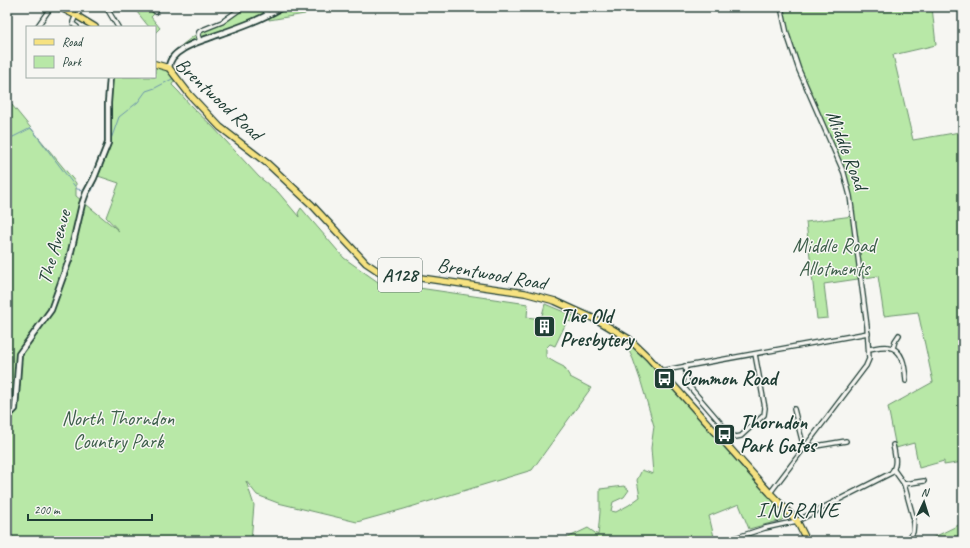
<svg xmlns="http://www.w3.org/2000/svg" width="970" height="548" viewBox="0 0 970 548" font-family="Caveat,sans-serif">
<rect width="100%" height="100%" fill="#f6f6f2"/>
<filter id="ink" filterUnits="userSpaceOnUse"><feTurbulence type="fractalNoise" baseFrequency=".025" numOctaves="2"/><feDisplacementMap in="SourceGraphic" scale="8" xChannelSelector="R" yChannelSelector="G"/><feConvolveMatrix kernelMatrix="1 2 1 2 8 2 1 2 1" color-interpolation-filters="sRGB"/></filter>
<g filter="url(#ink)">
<g fill="#b8e8a7" stroke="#6c926e">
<path d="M133,7H150L156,12L151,17L160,28L155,33V27H149Z"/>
<path d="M243,7H263L268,15L184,48L182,45L199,32L217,24Z"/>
<path d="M283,7H305V14L269,20V15Z"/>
<path d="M780,7H932L936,45L893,55L913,140L960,132L963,158V466V462L944,465V461L919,468L914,443L896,448L888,407L933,382L918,312L884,316L878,276L824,284L828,318L817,319L806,222L853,216L844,173L795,59Z"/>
<path d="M155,64L169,68L176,77L172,85L179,92L191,106L213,127L259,177L278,192L299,217L298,213L301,208L344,258L378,282L528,304L527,317L541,319L545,304L576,317L572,322L567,321L555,346L550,344L546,348V357L556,363L564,367L570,377L591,388L532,470L404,509L357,522L278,503L257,495L246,481L254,505L251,541H7V99L76,183V196L119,231L106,217L119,183L95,175L108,138L110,77H155Z"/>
<path d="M632,341L789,513L782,520L749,529L739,504L709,516L715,541H569L567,538L588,528L598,535L600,512V489L624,486L629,490L624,497L613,502L611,511L616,512L629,505L640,497L637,480L642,470L653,474L651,448L654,426L641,382L633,359L629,351Z"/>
<path d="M963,523V541H926Z"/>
</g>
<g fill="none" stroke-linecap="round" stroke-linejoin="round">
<g stroke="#6c95ac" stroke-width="1">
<path d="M7,140L31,128L77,189L84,190"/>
<path d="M110,142L119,117L138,102L146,91L155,88L174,78"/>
<path d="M92,191L101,168"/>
</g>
<defs>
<g id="minor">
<path d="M106,7L118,27"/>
<path d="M150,7L156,12"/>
<path d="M263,7L268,15"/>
<path d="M76,15L73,22V24L77,27"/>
<path d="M77,16L80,10L83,7"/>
<path d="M37,27L51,7"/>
<path d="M200,41L198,35L199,32L202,30L222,22L243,7"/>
<path d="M893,348L895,341L899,335"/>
<path d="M869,349C875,348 882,346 888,347C904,349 905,368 906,381"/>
<path d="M685,366L688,385L730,434L736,437L741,436L764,415L765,408L755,354"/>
<path d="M660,371L868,333"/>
<path d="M794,409L804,448L846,441"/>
<path d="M894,470L904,484L914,520L913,532L908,541"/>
<path d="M904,484L924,481"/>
<path d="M770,493L866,366L869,359L867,326L850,196L844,173L799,70L787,34L781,7"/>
<path d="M726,541L765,528L797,521L891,473C898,465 895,455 893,445"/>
</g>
<g id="tertiary">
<path d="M169,68C169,59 176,53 183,49C192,43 204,40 214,36C237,28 261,20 282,7"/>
<path d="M7,417L15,409L19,354L51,310L69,260L82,204L86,193L94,178L108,143V103L110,77"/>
</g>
<g id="primary">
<path d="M59,7L77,16L95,27"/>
<path d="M155,64L169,68L190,95L220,127L268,164L312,205L366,263L378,271L393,274L525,293L555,301L599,321L629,339L648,357L770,493L797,521L807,541"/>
</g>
</defs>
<use href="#minor" stroke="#1f3d34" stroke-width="6"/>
<use href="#tertiary" stroke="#1f3d34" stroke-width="8"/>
<use href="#primary" stroke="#1f3d34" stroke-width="8"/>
<use href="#minor" stroke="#f6f6f2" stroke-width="3.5"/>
<use href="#tertiary" stroke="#f6f6f2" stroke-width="4.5"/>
<use href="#primary" stroke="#f6e281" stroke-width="5.5"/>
</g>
</g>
<defs>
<symbol id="building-square" viewBox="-11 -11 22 22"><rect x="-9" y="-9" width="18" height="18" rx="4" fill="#1f3d34" stroke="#f6f6f2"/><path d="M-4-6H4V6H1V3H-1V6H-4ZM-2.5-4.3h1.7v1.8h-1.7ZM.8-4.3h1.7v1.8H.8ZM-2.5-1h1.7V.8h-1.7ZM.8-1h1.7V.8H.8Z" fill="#fff"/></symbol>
<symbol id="bus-square" viewBox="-11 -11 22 22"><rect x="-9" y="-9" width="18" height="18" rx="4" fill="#1f3d34" stroke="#f6f6f2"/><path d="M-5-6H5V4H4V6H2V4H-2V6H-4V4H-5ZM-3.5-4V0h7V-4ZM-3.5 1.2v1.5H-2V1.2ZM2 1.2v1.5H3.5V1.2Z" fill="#fff"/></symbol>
</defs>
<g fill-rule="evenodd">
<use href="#building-square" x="532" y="314" width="25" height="25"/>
<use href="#bus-square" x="652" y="366" width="25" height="25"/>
<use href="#bus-square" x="712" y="422" width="25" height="25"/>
</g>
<g text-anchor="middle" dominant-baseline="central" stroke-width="3" stroke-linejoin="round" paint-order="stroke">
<rect fill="#f6f6f2" stroke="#60746d" stroke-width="1" x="378" y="258" width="44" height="34" rx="3"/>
<g font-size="19" font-weight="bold" fill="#1f3d34">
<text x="400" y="275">A128</text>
</g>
<g font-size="20" fill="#1f3d34" stroke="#f6f6f2">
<text transform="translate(219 99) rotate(43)">Brentwood Road</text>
<text transform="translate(847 150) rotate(69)">Middle Road</text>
<text transform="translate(54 247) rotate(-74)">The Avenue</text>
<text transform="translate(492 274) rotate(10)">Brentwood Road</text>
</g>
<g font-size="20" fill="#3e5f4b" stroke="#f6f6f2">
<text x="834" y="245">Middle Road<tspan x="834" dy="23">Allotments</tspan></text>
<text x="118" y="418">North Thorndon<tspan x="118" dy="23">Country Park</tspan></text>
</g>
<g font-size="20" font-weight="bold" fill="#1f3d34" stroke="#f6f6f2" text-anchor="start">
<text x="560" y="316">The Old<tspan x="560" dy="23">Presbytery</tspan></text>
<text x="680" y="378">Common Road</text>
<text x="740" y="422">Thorndon<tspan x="740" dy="23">Park Gates</tspan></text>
</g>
<g font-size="22" letter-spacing="1" fill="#1f3d34" stroke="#f6f6f2">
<text x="798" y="510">INGRAVE</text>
</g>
</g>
<rect width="970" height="548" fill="none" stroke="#f6f6f2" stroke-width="24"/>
<rect x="12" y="12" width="946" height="524" fill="none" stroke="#1f3d34" stroke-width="1.5" filter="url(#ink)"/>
<rect x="26" y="26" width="130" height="52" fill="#f6f6f2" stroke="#a0aca6"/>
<rect x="34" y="39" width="20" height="6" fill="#f6e281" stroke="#a0aca6"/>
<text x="62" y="46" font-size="12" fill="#1f3d34">Road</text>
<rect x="34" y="56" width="20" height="12" fill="#b8e8a7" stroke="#a0aca6"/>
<text x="62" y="66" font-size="12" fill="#1f3d34">Park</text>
<g transform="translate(924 502) rotate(4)" stroke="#f6f6f2" stroke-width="3" paint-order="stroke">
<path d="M0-3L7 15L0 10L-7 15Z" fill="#1f3d34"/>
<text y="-6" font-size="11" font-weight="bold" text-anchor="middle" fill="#1f3d34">N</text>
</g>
<path d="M28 514v6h124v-6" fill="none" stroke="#1f3d34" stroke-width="2"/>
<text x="34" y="514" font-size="12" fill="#1f3d34" stroke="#f6f6f2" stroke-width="3" paint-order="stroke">200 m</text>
</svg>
